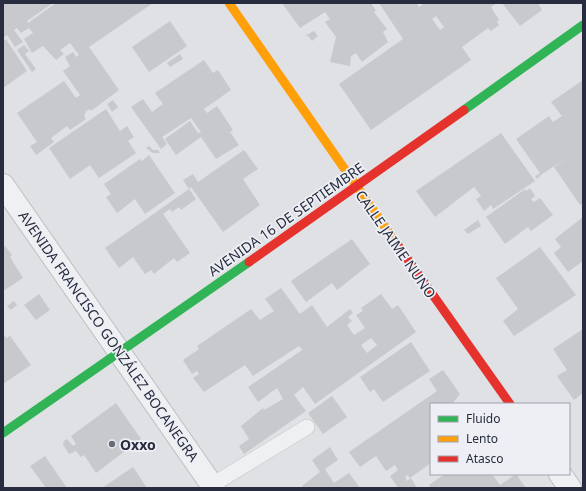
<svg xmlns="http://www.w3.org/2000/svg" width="586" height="491" viewBox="0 0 586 491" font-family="'Noto Sans',sans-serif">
<rect width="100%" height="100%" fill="#dfe1e5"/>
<g fill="#c8c9cd" fill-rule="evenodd">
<path d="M3,3H53L27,21L28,23L56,3H153L89,47L119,90L91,111L90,109L85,112L86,113L84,115L86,119L70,130L67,126L51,138L54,142L36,155L30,146L37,142L17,113L64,81L76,98L80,95L63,71L70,66L65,57L73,52L76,57L79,55L70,43L60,50L64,54L56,60L43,46L32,53L24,39L33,33L29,28L21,33L17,28L14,30L23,42L15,47L7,35L3,38Z"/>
<path d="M282,3H371L376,11L374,12L387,29L383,32L388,42L362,62L356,53L351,56L350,66L330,62L336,37L325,22L330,19L325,12L300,28Z"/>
<path d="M379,3H416L419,7L425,3H497L491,7L499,20L497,22L499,25L491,31L488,28L462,47L471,60L371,130L339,84L403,39ZM436,16L444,27L440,30L432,19Z"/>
<path d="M502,3H538L542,10L520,26Z"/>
<path d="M170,21L187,46L149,72L132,47Z"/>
<path d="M314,31L318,36L312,41L308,36H305Z"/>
<path d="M6,39L27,71L3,88V41Z"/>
<path d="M24,45L29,51L25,54L36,69L32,72L17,50Z"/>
<path d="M180,54L183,59L170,67L167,63Z"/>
<path d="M204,60L213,73L218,70L231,90L204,109L207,113L217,106L233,130L230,132L239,145L216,159L201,137L176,155L165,139L190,121L198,133L201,132L191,118L162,137L167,144L161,149L131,107L143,99L152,112L163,104L155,93Z"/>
<path d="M583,80V203L580,205L554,167L567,158L542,174L537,179L535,176L540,173L516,139L549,116L553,122L562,116L551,102Z"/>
<path d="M113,100L118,107L112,112L107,104Z"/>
<path d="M106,109L120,131L127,126L134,137L128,141L136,153L99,178L90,165L70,179L49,148Z"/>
<path d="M501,133L535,181L493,209L491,205L484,211L476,199L481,196L474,187L435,217L416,191Z"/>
<path d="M149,146L153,150H158L160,153H153L146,148Z"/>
<path d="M244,150L258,169L243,179L260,205L223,232L191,187L189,189L183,180L193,174L198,182Z"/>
<path d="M149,155L175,193L145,214L135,199L117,213L106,197L111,194L104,184L140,159L142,161Z"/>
<path d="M530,188L535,196L531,199L534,202L540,198L553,215L531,231L528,227L505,244L486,217L525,189L526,191Z"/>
<path d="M189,189L196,199L181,210L179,207L172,212L170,209L163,214L190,253L177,262L174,258L154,274L151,270L145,274L133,257L119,268L105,248Z"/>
<path d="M583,217V261L568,272L554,253L561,247L555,239Z"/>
<path d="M478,220L481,226L468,234L464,230Z"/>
<path d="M352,239L370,264L337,290L332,283L306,302L291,281Z"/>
<path d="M5,246L12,255L10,257L23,278L3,291V247Z"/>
<path d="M540,247L576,295L514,336L503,321L518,309L496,278Z"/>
<path d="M281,288L300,314L312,305L327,327L350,309L353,313L348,317L352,321L347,325L354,335L365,328L356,315L363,311L361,308L381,294L392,309L398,305L416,332L315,404L303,387L294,395L306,411L244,454L239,446L249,439L241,426L263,408L264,410L283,399L277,388L258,402L248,387L302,350L299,346L253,376L245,365L204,392L193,378L199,374L197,371L192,374L183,360L199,349L197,346L251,309L260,320L274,311L265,299ZM371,338L377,345L367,353L361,345Z"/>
<path d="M39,294L50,310L36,320L24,305Z"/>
<path d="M14,301L17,305L11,310L7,306Z"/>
<path d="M583,329V393L574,400L557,376L567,370L553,349Z"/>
<path d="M3,333L6,338L10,336L31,365L3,384Z"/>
<path d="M411,342L430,371L383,402L374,389L370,392L360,377Z"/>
<path d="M443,370L460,394L452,404H431V463L410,478L407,475L405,476L407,481L411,478L417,488H398L390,476L398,470L395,465L386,471L376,456L360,467L349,452L437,391L429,379Z"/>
<path d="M332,396L347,417L323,434L308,413Z"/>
<path d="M116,403L141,439L96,473L84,455L81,457L76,451L69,454L63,444L64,441L67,439L73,446L76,444L71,436Z"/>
<path d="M330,447L338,460L325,469L334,483L349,473L360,488H303L302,486L320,472L312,460Z"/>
<path d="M45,456L67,488H46L30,466Z"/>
<path d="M133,467L147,488H102Z"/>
<path d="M445,474H492L500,485L516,474L526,488H431L429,485Z"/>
</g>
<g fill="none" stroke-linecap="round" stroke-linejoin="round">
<defs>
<path id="lane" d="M212,485L307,427"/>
<g id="street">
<path d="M3,185L214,488"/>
<path d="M560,474L570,488"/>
</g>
</defs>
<use href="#lane" stroke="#bebfc3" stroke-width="16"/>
<use href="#street" stroke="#bebfc3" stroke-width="24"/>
<use href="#lane" stroke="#eff0f2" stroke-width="15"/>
<use href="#street" stroke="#eff0f2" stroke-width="22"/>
<g stroke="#30b455" stroke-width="9">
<path d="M464,110L583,25"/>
<path d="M3,433L249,262"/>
</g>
<path stroke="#ff9f0a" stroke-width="9" d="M229,3L399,247"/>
<g stroke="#e5322d" stroke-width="9">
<path d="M399,247L510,404"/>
<path d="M249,262L464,110"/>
</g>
</g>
<circle fill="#676c78" stroke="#edeff5" stroke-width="1.5" cx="112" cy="444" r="4"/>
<g text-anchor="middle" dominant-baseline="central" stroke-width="3.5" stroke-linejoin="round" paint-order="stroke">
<g font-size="14" fill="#272d3e" stroke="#edeff5">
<text transform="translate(286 219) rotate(-35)">AVENIDA 16 DE SEPTIEMBRE</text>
<text transform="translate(396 244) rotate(55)">CALLE JAIME NUNO</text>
<text transform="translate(109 336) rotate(55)">AVENIDA FRANCISCO GONZÁLEZ BOCANEGRA</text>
</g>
<g font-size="14" font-weight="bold" fill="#272d3e" stroke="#edeff5" text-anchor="start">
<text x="120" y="444">Oxxo</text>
</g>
</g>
<rect width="586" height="491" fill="none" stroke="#272d3e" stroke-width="8"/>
<rect x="430" y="403" width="140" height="72" fill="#edeff5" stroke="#9ea1ac"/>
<rect x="438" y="416" width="20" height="6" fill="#30b455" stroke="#9ea1ac"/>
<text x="466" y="423" font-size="12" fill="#272d3e">Fluido</text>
<rect x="438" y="436" width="20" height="6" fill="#ff9f0a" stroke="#9ea1ac"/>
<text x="466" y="443" font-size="12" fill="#272d3e">Lento</text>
<rect x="438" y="456" width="20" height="6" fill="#e5322d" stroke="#9ea1ac"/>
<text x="466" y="463" font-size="12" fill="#272d3e">Atasco</text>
</svg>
